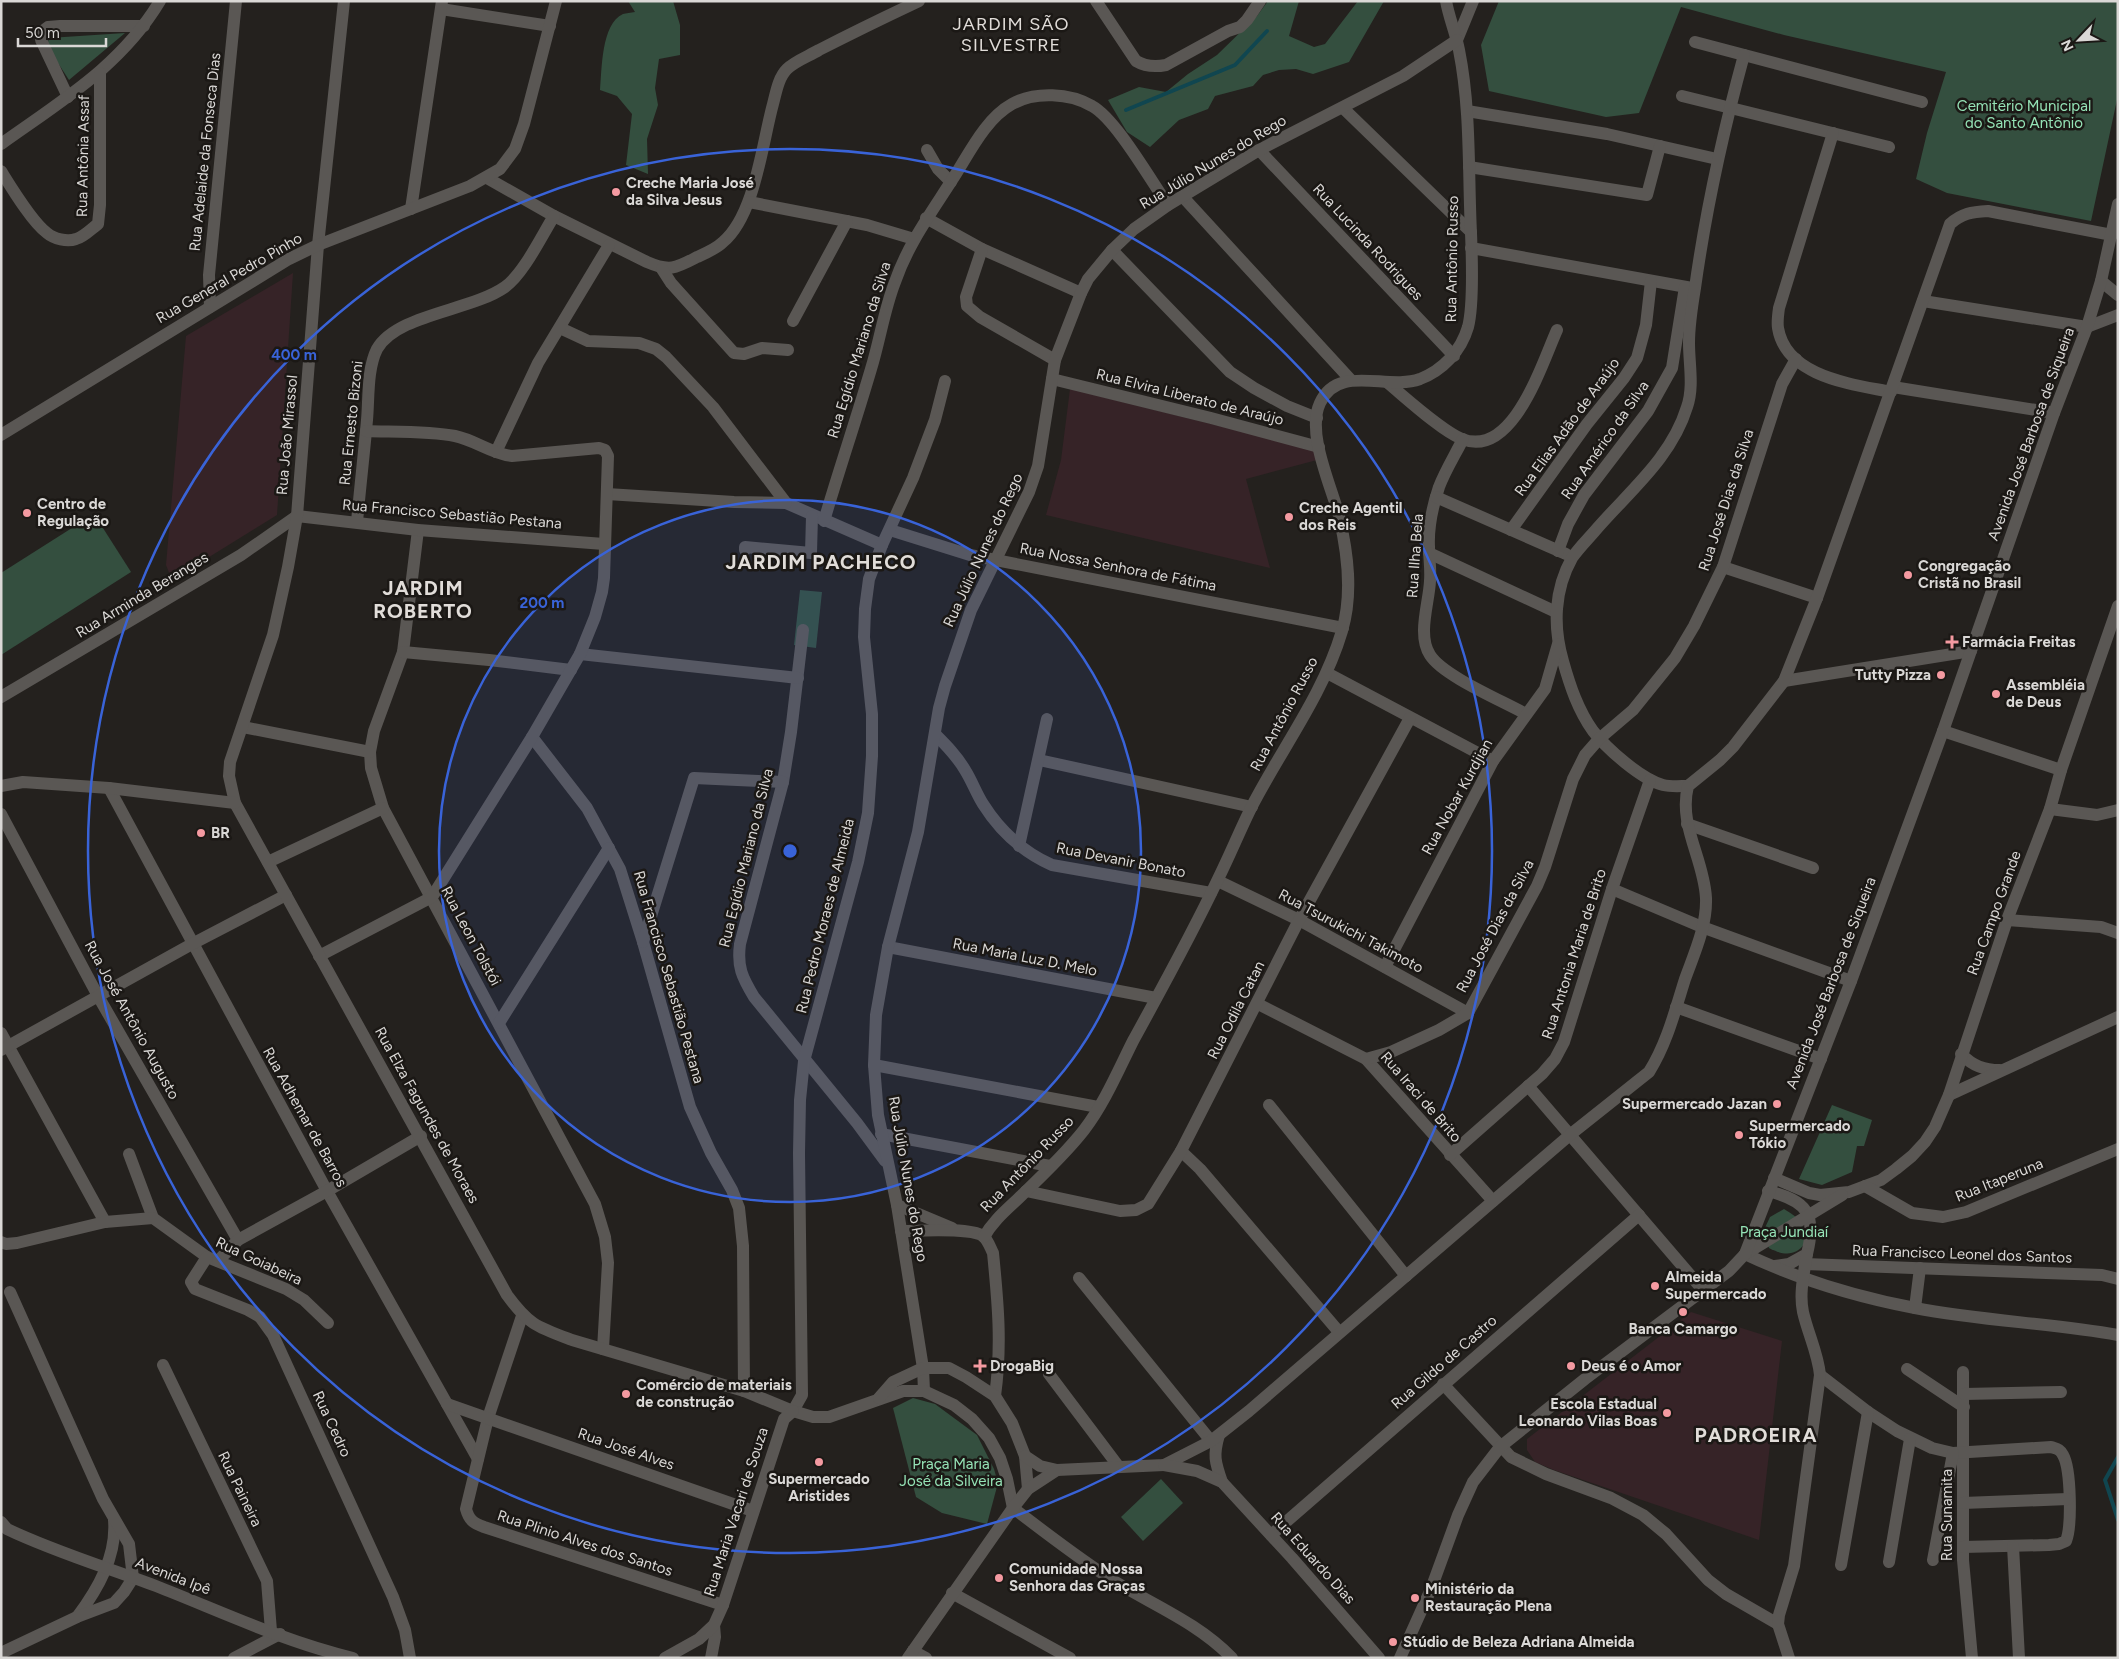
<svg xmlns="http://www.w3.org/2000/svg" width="2119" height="1659" viewBox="0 0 2119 1659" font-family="Figtree,sans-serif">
<rect width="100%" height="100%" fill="#24211e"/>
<g fill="#362327">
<path d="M293,273L277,515L172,580L166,565L186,336Z"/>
<path d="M1070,389L1316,450L1317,460L1246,479L1270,568L1046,515L1061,460Z"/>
<path d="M1691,1312L1782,1341L1759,1540L1554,1470L1535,1462L1527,1450V1439Z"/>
</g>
<g fill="#344f3f">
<path d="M628,1H673L680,25V55L659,59L655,88L658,105L647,139L648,174L626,165L632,114L617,96L600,90C602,70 601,24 623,14C626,13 631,13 635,12Z"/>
<path d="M1268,1H1299L1289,36L1314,47L1325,44L1358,1H1384L1349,62L1313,74L1296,69L1279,70L1263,75L1253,86L1215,96L1208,109L1179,120L1150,147L1127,132L1108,100L1139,87L1166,92L1188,74L1217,55L1257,16Z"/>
<path d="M1499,1H2118V95L2091,221L1947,193L1916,179L1927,133L1946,72L1784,35L1681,7L1639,113L1606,117L1489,91L1481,45Z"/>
<path d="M125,33L69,80L47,46L49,38Z"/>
<path d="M94,514L131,572L1,655V573Z"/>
<path d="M800,590L822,592L816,648L794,645Z"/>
<path d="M1832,1105L1872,1120L1864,1146H1857L1852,1172L1822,1185L1799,1179Z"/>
<path d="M1784,1209C1802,1220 1803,1222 1805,1243C1796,1257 1782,1255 1769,1248L1763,1232L1770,1217Z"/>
<path d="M913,1398L935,1404L977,1435L994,1469L998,1483L987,1524L942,1513L916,1497L893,1408Z"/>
<path d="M1161,1479L1183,1503L1143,1541L1121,1517Z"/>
</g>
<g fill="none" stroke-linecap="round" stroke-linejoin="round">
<g stroke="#104650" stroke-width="4">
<path d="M1126,110L1235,65L1267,31"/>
<path d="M2118,1457L2105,1480L2118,1520"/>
</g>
<g stroke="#5a5754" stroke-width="12">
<path d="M1096,1L1136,61C1146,67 1156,67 1166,65L1228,31L1240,27L1247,20L1260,1"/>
<path d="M441,9L550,26"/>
<path d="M1457,40L1473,1"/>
<path d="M1695,42L1922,102"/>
<path d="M1682,96L1889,147"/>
<path d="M68,97L41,40L44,30L48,27L60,26H144"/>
<path d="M1343,108L1471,232"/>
<path d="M1467,111L1607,134L1717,159"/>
<path d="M1833,133L1779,308C1778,315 1777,322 1778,328C1786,377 1852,384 1891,392"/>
<path d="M1,144C61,101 121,66 160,1"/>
<path d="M927,150L938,169L951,182"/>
<path d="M1259,150L1454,356"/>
<path d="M1469,167L1647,195L1660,146"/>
<path d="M1,171C11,187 32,222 47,233C54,239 67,242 76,239C84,237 91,229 98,224L100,205V73"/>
<path d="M487,178L554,216L647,262C670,272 676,268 697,257C706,253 716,249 723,242C755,215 762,144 773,104C776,93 778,78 787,69C795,61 809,56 819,50C852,33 885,17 919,1"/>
<path d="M1183,197L1350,379"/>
<path d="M749,202L867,225L914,239"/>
<path d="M411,209L442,1"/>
<path d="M926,218L982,249L1081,293"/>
<path d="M1471,248L1692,288"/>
<path d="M982,249L966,297L967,306L980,317L1055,360"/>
<path d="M1112,250L1230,372L1254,388L1287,406L1317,418"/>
<path d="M662,269L671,283L734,353L744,354L762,348L788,350"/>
<path d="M2101,281L2118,295"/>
<path d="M1923,301L2087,327L2118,315"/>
<path d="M210,307L209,275L236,1"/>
<path d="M793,321L847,221"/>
<path d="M560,328L588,341L639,343L656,349L666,357L713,407L786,503L882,545"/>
<path d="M1052,379L1211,418L1319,447"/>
<path d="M1389,384C1407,399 1442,431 1462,439C1513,459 1542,363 1557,330"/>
<path d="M1893,387L2054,413"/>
<path d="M1463,439C1455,455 1445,471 1439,487C1433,505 1428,527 1429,547C1429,558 1431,569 1430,581C1429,603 1417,635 1430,655C1443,676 1503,701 1526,714"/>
<path d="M496,452L538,363L609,245"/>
<path d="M607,494L734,502L786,503"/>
<path d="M1436,497L1566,554"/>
<path d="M824,521C839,470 856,420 871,369C880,340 884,310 895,282C908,244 931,213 952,180C969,154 985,119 1012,104C1035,91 1070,93 1092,106C1116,119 1151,181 1168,205"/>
<path d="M357,522C360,488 364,454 367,420C369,398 367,369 377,349C397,314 471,311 505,287C524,273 541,237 554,216"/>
<path d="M418,530L403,652L374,731L370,752L371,768L383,808L595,1204L605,1237L608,1263L603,1349"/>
<path d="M890,530L970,555L1343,628"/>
<path d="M1511,530L1587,424L1624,378L1637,358L1646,325L1651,281"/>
<path d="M745,550V547L811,553L812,516"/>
<path d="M1558,551L1568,524L1584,495L1648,411L1672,368L1685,287"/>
<path d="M1429,553L1556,612"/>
<path d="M1723,567L1817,598"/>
<path d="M803,630L791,732L783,782L740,944C737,967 742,977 754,997L857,1123L885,1161"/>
<path d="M403,652L489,660L571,670"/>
<path d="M580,654L798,678"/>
<path d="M1327,673L1493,761"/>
<path d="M1784,681L1971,651"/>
<path d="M1,697L241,555L297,516L418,530L604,544"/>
<path d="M243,727L370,752"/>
<path d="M1943,731L2061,770"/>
<path d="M935,734C946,745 957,756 965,770C972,781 976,793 983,804C1000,831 1023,852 1052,865L1211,893"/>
<path d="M532,737L587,808L620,869L643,942L690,1107L711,1153L732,1190L739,1208L743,1246L744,1391"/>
<path d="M1039,760L1252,807"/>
<path d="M1688,786C1680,786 1671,787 1663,785C1641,779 1607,749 1593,731C1578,710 1570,686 1563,661C1553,627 1554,590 1572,558C1578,549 1587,540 1594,532C1628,492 1671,459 1687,407C1694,387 1689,364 1689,343C1689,325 1692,306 1695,288C1706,209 1723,132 1744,55"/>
<path d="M109,788L327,1191L478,1459"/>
<path d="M2050,809L2097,815L2118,810"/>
<path d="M1,814L98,996L238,1240"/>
<path d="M1687,824L1813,868"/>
<path d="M1019,846L1047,719"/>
<path d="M268,862L383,808"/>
<path d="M1218,881L1299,920L1468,1013"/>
<path d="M1612,889L1702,927L1851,981"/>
<path d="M2007,920L2101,927L2118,933"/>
<path d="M643,942L694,778L783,782"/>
<path d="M888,947L1156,998"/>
<path d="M319,956L432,897L532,737L580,654L595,617L602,592L604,578L608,456L605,450L599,448L512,456C492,454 475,440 455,436C430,431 392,432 366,431"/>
<path d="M1385,967L1493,761L1545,689L1558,644"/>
<path d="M1258,1004L1366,1059L1493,1201"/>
<path d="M1676,1007L1821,1059"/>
<path d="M499,1023L609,848"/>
<path d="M1,1033L105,1222"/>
<path d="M1,1050L192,944L286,895"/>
<path d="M1961,1054C1973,1066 1984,1070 2000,1070"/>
<path d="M1366,1059L1391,1052L1439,1030L1468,1013L1537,886L1545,867L1573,779L1585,755L1599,739L1633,710L1675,658L1694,626L1723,567L1782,384L1796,359"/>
<path d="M874,1065L1098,1107"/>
<path d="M1528,1086L1703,1290"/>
<path d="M1949,1095L2118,1017"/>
<path d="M1269,1105L1406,1276"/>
<path d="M881,1134L1050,1166"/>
<path d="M1181,1151L1200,1169L1339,1332"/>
<path d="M129,1154L153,1218"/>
<path d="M1450,1155L1542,1074L1555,1059L1564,1042L1612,889L1650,780"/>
<path d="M1774,1178L1809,1193L1820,1195L1849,1192L1881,1180L1896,1169L1912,1156L1925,1142L1935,1127L1949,1095L2007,920L2050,809L2061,770L2118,606"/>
<path d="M1865,1186L1912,1213L1943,1217L1966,1212L2118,1149"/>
<path d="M1026,1191L1120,1211L1136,1210L1148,1204L1181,1151L1299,920L1410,718"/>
<path d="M1768,1191C1807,1201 1817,1214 1807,1254L1789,1264L1775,1266"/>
<path d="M897,1205L952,1228"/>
<path d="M901,1231C918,1231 970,1227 983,1236C988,1240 990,1247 993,1253C998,1303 1002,1346 995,1396"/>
<path d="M984,1237C994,1219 1009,1208 1023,1194C1044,1174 1066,1153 1084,1130C1104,1104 1118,1071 1133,1041C1162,988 1192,934 1218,879C1230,855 1240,830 1252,806C1282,748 1323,695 1342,631C1353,594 1348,554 1339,516C1331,485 1306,433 1320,403C1338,363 1387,391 1420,379C1443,370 1461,351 1468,327C1474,304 1472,258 1471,233C1468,172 1471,110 1459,50C1456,34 1449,18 1446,1"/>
<path d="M1,1242L6,1244L17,1243L105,1222L153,1218L207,1257L286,1289L304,1300L328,1323"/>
<path d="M1745,1254C1798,1279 1857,1297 1915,1308C1982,1321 2051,1323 2118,1335"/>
<path d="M1745,1254L1842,1195"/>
<path d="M207,1257L191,1282L195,1289L248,1310L260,1317L273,1335L393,1597L405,1630L410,1658"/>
<path d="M218,1261L238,1240L327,1191L421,1136"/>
<path d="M1805,1264L2102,1275L2118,1279"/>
<path d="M1079,1278L1211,1441"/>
<path d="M1915,1308L1920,1268"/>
<path d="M522,1316L488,1418L466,1509C469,1520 473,1523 484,1527L723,1605"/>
<path d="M163,1365L267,1581L271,1631"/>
<path d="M1907,1369L1964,1407"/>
<path d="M1963,1372V1560L1972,1658"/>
<path d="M1049,1374L1119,1467"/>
<path d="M1820,1375L1868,1412L1897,1431L1932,1448L1953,1453L2051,1447C2057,1449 2060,1449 2063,1455C2071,1469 2072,1526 2066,1541L2059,1544L2049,1545L1963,1547"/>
<path d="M1443,1384L1511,1457L1546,1474L1611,1498L1643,1515L1666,1534L1708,1580L1726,1594L1778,1624"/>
<path d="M924,1391L923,1368L897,1205L878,1115L874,1065L876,1015L888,947L918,832L939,708L945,686L971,610L1029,492L1038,466L1055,360L1081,293L1088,279L1112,250L1134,229L1168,205L1259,150L1403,76L1457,40"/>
<path d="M1964,1394L2061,1392"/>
<path d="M447,1404L753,1511"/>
<path d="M793,1411L802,1395L799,1153L800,1100L804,1061L858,862L868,813L872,756V714L864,637L865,609L869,579L882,545L913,478L935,420L945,381"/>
<path d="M1963,1503L2068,1499"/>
<path d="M1013,1508C1046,1533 1079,1559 1114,1581C1155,1606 1198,1623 1232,1658"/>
<path d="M1271,1535L1639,1215"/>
<path d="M2013,1546L2019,1658"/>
<path d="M1933,1560L1953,1453"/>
<path d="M1889,1562L1910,1439"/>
<path d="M1841,1565L1868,1412"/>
<path d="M952,1593L1070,1658"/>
<path d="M77,1617C98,1589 117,1556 114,1520"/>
<path d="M913,1651L926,1658"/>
<path d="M1,1653L77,1617L114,1603L124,1592L133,1578L129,1544L103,1499L10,1292"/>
<path d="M234,1658L280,1634"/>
<path d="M711,1658L715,1637L714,1625"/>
<path d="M1789,1658L1778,1624L1779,1615L1794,1566L1820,1375C1818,1353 1808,1334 1803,1312C1799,1293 1804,1273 1807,1254"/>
</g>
<g stroke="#5a5754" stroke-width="12">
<path d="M344,1L318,245L297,516L288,567L273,635L230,762L229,776L235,803L507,1295C529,1325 537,1327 572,1340L744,1391L793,1411L813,1417H829L903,1391H924L954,1405L972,1419L989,1438L1000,1458L1007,1479L1013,1508"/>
<path d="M1,435L289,259L318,245L470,186L500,169L515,149L524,124L556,1"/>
<path d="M1,786L23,782L109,788L235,803"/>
<path d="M879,1398L893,1382L923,1368H949L966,1377L995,1396L1012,1423L1025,1456L1028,1489"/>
<path d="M1219,1435C1213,1455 1215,1462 1222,1482"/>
<path d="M1025,1456L1040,1466L1057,1470L1164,1465L1211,1441L1249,1411L1571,1134L1649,1072C1667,1043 1675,1011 1685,979C1694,954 1707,926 1706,898C1704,859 1678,825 1688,786L1720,760L1733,747L1784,681L1817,598L1950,224C1962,213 1972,212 1988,211L2112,235"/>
<path d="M1164,1465L1197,1471L1222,1482L1292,1558L1379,1658"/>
<path d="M1,1522L7,1529C55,1552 106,1567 156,1586C220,1611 285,1642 353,1658"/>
<path d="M665,1658L699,1639L714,1625L723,1605L784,1419L793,1411"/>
<path d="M908,1658L1013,1508L1028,1489L1057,1470"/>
<path d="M1400,1658L1431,1589L1458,1515L1473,1482L1500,1447L1585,1379L1729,1271L1745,1254L1851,981L1943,731L2054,413L2087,327L2101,281L2118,204"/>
</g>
</g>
<circle cx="790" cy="851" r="351" fill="#3963d8" fill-opacity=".12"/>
<g fill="none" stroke="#3963d8" stroke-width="2.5">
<circle cx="790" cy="851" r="351"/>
<circle cx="790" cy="851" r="702"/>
</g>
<g fill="#f49aa1" stroke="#1b1815" stroke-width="2">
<circle cx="616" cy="192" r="5"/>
<circle cx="27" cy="513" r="5"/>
<circle cx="1289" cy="517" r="5"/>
<circle cx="1908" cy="575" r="5"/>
<path d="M1949.5 634.5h5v5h5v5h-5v5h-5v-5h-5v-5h5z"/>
<circle cx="1941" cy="675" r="5"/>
<circle cx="1996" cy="694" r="5"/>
<circle cx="201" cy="833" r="5"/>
<circle cx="1777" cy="1104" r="5"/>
<circle cx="1739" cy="1135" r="5"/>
<circle cx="1655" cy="1286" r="5"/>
<circle cx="1683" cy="1312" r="5"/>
<path d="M977.5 1358.5h5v5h5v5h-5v5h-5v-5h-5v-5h5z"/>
<circle cx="1571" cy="1366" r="5"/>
<circle cx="626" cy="1394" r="5"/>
<circle cx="1667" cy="1413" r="5"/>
<circle cx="819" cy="1462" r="5"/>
<circle cx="999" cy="1578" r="5"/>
<circle cx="1415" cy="1598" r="5"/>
<circle cx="1393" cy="1642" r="5"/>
</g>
<g text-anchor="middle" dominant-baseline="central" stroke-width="5" stroke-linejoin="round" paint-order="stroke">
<g font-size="15" fill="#95e3b6" stroke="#1b1815">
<text x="2024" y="106">Cemitério Municipal<tspan x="2024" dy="17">do Santo Antônio</tspan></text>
<text x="1784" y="1232">Praça Jundiaí</text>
<text x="951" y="1464">Praça Maria<tspan x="951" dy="17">José da Silveira</tspan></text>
</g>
<g font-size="15" fill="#dad8d6" stroke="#1b1815">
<text transform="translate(205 152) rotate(-84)">Rua Adelaide da Fonseca Dias</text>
<text transform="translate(83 156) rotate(-89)">Rua Antônia Assaf</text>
<text transform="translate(1213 162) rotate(-31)">Rua Júlio Nunes do Rego</text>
<text transform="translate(1368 242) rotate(47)">Rua Lucinda Rodrigues</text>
<text transform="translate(1452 259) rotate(-89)">Rua Antônio Russo</text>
<text transform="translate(229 278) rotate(-30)">Rua General Pedro Pinho</text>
<text transform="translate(859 350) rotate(-73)">Rua Egídio Mariano da Silva</text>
<text transform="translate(1190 397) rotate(14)">Rua Elvira Liberato de Araújo</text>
<text transform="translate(351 423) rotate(-84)">Rua Ernesto Bizoni</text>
<text transform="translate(1567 427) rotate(-54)">Rua Elias Adão de Araújo</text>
<text transform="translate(2031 434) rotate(-70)">Avenida José Barbosa de Siqueira</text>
<text transform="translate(287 435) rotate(-85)">Rua João Mirassol</text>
<text transform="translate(1605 440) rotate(-55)">Rua Américo da Silva</text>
<text transform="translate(1726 500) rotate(-72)">Rua José Dias da Silva</text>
<text transform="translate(452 514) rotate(5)">Rua Francisco Sebastião Pestana</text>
<text transform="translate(983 550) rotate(-65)">Rua Júlio Nunes do Rego</text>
<text transform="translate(1415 556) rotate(-86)">Rua Ilha Bela</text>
<text transform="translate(1118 567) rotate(11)">Rua Nossa Senhora de Fátima</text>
<text transform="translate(142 595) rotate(-31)">Rua Arminda Beranges</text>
<text transform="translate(1284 714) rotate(-62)">Rua Antônio Russo</text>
<text transform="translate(1457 797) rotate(-61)">Rua Nobar Kurdjian</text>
<text transform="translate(746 858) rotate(-76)">Rua Egídio Mariano da Silva</text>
<text transform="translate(1121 860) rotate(11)">Rua Devanir Bonato</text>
<text transform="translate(1994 913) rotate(-70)">Rua Campo Grande</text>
<text transform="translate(825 916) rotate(-76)">Rua Pedro Moraes de Almeida</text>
<text transform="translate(1495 926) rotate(-62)">Rua José Dias da Silva</text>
<text transform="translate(1351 931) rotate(28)">Rua Tsurukichi Takimoto</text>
<text transform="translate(471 936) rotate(62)">Rua Leon Tolstói</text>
<text transform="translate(1574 954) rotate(-72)">Rua Antonia Maria de Brito</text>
<text transform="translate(1025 957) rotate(11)">Rua Maria Luz D. Melo</text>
<text transform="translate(669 977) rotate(74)">Rua Francisco Sebastião Pestana</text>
<text transform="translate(1831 983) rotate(-69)">Avenida José Barbosa de Siqueira</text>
<text transform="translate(1236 1010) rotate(-63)">Rua Odila Catan</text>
<text transform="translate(132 1020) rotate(61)">Rua José Antônio Augusto</text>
<text transform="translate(1421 1097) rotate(49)">Rua Iraci de Brito</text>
<text transform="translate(427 1115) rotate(61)">Rua Elza Fagundes de Moraes</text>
<text transform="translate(305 1117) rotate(61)">Rua Adhemar de Barros</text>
<text transform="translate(1027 1164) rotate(-46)">Rua Antônio Russo</text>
<text transform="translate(908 1179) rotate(80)">Rua Júlio Nunes do Rego</text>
<text transform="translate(1999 1180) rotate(-22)">Rua Itaperuna</text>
<text transform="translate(1962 1254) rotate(2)">Rua Francisco Leonel dos Santos</text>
<text transform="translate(259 1261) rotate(25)">Rua Goiabeira</text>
<text transform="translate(1444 1362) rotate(-41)">Rua Gildo de Castro</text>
<text transform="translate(332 1424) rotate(65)">Rua Cedro</text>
<text transform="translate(626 1449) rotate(19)">Rua José Alves</text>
<text transform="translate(240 1489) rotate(64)">Rua Paineira</text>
<text transform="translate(736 1512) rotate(-72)">Rua Maria Vacari de Souza</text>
<text transform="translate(1947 1515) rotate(-90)">Rua Sunamita</text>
<text transform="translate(585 1543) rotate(18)">Rua Plinio Alves dos Santos</text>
<text transform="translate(1313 1558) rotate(48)">Rua Eduardo Dias</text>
<text transform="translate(173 1576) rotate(21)">Avenida Ipê</text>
</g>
<g font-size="15" font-weight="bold" fill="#dad8d6" stroke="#1b1815" text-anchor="start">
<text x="626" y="183">Creche Maria José<tspan x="626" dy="17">da Silva Jesus</tspan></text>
<text x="37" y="504">Centro de<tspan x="37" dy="17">Regulação</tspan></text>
<text x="1299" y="508">Creche Agentil<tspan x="1299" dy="17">dos Reis</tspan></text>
<text x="1918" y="566">Congregação<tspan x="1918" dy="17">Cristã no Brasil</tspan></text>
<text x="1962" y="642">Farmácia Freitas</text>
<text x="1931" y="675" text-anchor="end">Tutty Pizza</text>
<text x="2006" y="685">Assembléia<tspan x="2006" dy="17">de Deus</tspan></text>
<text x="211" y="833">BR</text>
<text x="1767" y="1104" text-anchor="end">Supermercado Jazan</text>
<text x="1749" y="1126">Supermercado<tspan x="1749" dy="17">Tókio</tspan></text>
<text x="1665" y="1277">Almeida<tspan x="1665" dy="17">Supermercado</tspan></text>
<text x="1683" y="1329" text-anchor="middle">Banca Camargo</text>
<text x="990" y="1366">DrogaBig</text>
<text x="1581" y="1366">Deus é o Amor</text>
<text x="636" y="1385">Comércio de materiais<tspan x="636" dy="17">de construção</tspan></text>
<text x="1657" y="1404" text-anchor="end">Escola Estadual<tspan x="1657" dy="17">Leonardo Vilas Boas</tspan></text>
<text x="819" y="1479" text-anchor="middle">Supermercado<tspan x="819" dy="17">Aristides</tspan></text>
<text x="1009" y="1569">Comunidade Nossa<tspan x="1009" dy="17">Senhora das Graças</tspan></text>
<text x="1425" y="1589">Ministério da<tspan x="1425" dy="17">Restauração Plena</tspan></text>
<text x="1403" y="1642">Stúdio de Beleza Adriana Almeida</text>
</g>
<g font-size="18" letter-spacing="1" fill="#e1ddd9" stroke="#1b1815">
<text x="1011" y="24">JARDIM SÃO<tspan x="1011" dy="21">SILVESTRE</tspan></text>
</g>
<g font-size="20" font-weight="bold" letter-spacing="1" fill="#e1ddd9" stroke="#1b1815">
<text x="821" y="562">JARDIM PACHECO</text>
<text x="423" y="588">JARDIM<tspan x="423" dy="23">ROBERTO</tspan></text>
<text x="1756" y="1435">PADROEIRA</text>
</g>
</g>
<circle cx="790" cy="851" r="8" fill="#3963d8" stroke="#1b1815" stroke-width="2.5"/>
<g font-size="15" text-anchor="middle" font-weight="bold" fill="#3963d8" stroke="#1b1815" stroke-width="5" stroke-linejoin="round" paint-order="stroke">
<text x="294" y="360">400 m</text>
<text x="542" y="608">200 m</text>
</g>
<rect width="2119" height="1659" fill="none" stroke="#dad8d6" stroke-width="5"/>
<g transform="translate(2079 40) rotate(245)" stroke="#1b1815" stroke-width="4" paint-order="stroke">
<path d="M0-4L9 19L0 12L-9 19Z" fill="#dad8d6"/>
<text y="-8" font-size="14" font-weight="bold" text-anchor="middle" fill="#dad8d6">N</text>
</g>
<path d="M18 38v8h88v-8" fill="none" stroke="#dad8d6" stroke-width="2.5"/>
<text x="25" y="38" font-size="15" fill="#dad8d6" stroke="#1b1815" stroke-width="4" paint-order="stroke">50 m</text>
</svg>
